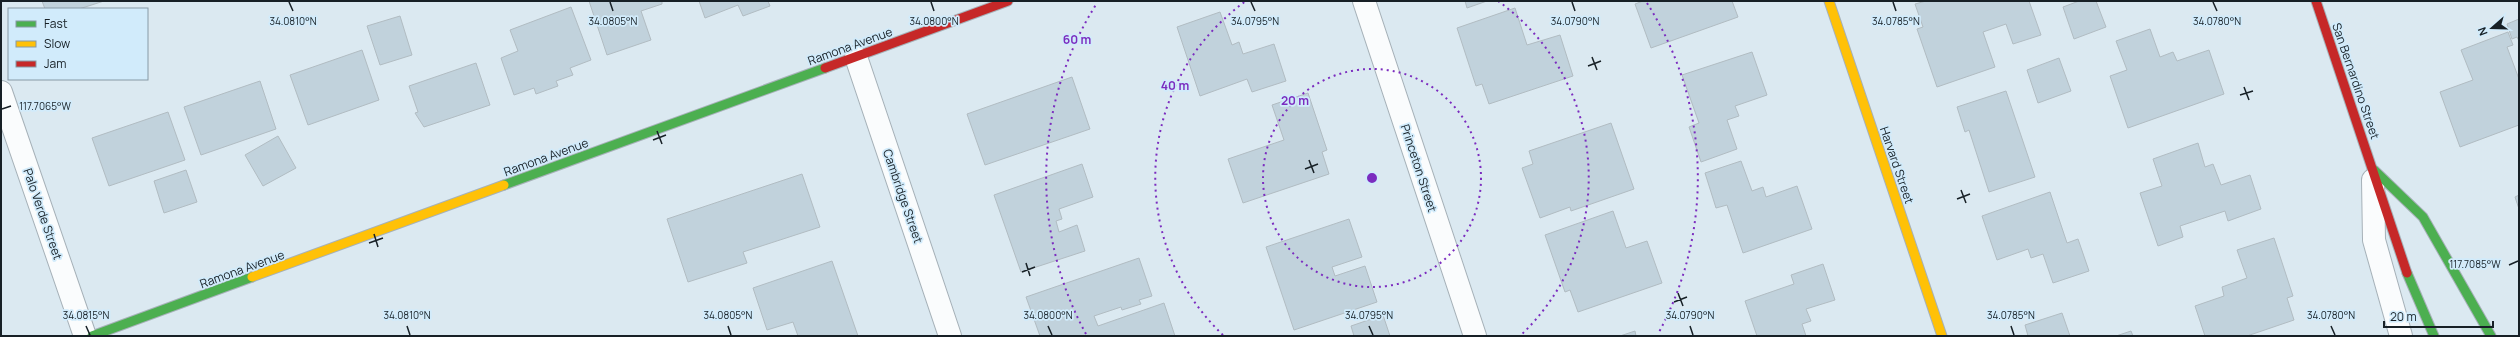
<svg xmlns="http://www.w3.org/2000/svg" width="2520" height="337" viewBox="0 0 2520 337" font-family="Manrope,sans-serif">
<rect width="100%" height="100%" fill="#dbe9f1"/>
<g fill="#c1d2dc" stroke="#b1bcc2">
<path d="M42,1H104L79,9H45Z"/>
<path d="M589,1H662V4L641,11L651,40L607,55Z"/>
<path d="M699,1H768L770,6L743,16L738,5L705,18Z"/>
<path d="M1465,1H1487L1467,8Z"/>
<path d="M1643,1H1732L1738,17L1651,48L1635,4Z"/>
<path d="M1926,1H2029L2041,35L2013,44L2006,24L1983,32L1995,67L1937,87L1917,29L1923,27L1915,4Z"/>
<path d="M2079,1H2096L2106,27L2074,39L2063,7Z"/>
<path d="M571,7L591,60L570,68L573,75L556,81L558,86L536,94L534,88L514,95L501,58L518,51L510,30Z"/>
<path d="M1515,8L1527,45L1560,35L1573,76L1489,104L1482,84L1476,86L1457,28Z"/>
<path d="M1220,12L1232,45L1239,42L1243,54L1274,44L1286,81L1252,92L1247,79L1200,96L1177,27Z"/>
<path d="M400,16L412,55L380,65L367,26Z"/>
<path d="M2519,19V41L2517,37L2512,39L2507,24Z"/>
<path d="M2150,29L2160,57L2173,52L2177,61L2209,50L2224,94L2128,128L2110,76L2127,70L2116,41Z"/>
<path d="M2508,32L2513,45L2507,47L2519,79V125L2460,147L2440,92L2473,80L2461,50Z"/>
<path d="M362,50L379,100L308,125L290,75Z"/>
<path d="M1752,52L1767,95L1735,106L1739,116L1727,120L1737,149L1701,162L1689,127L1699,123L1682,75Z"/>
<path d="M2059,58L2071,91L2038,103L2027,70Z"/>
<path d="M476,63L490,105L424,127L415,113L418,112L409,86Z"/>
<path d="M1072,77L1090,129L985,165L967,114Z"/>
<path d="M260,81L276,129L201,155L184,107Z"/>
<path d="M2006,91L2035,177L1989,192L1969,130L1965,132L1957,107Z"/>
<path d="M1308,93L1327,150L1322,152L1329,174L1243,203L1228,159L1284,140L1272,105Z"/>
<path d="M168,112L185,160L109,186L92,138Z"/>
<path d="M1611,123L1634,189L1571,211L1570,207L1540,218L1522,168L1533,164L1529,151Z"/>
<path d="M278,136L296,168L263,186L245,155Z"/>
<path d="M2198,143L2205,167L2213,164L2221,185L2250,175L2261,209L2228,221L2225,211L2180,226L2183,237L2158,246L2140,193L2162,186L2153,159Z"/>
<path d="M1741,161L1752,191L1763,187L1766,197L1797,186L1812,229L1743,253L1727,205L1716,208L1705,173Z"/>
<path d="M1082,164L1093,197L1059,209L1062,219L1056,221L1059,232L1077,225L1085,251L1021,272L994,195Z"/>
<path d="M186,170L197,202L164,213L154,181Z"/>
<path d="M802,174L820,227L743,252L747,263L688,282L667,219Z"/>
<path d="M2050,192L2067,243L2078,239L2089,271L2053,283L2043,254L2031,258L2028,249L1997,260L1982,216Z"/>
<path d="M2519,195V209L2515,197Z"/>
<path d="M1613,211L1626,248L1647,241L1662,283L1578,312L1570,290L1565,292L1545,235Z"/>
<path d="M1349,219L1362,257L1332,267L1335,276L1365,266L1377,302L1294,330L1266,247Z"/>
<path d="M2274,238L2293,296L2287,298L2294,320L2247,336H2205L2195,306L2224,296L2222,287L2247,278L2237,250Z"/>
<path d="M1139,258L1152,296L1139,300L1141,304L1122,310L1121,307L1094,316L1098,326L1164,303L1175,336H1040L1026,297Z"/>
<path d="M832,261L858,336H798L793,322L767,330L753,288Z"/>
<path d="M1823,264L1835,300L1806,309L1811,321L1802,324L1806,336H1757L1745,301L1794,284L1791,275Z"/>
<path d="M2062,313L2070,336H2028L2025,325Z"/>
<path d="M1383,315L1390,336H1354L1351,326Z"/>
<path d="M1635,331L1636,336H1620Z"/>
<path d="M2131,331L2133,336H2116Z"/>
</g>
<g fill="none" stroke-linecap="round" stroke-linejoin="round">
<defs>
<g id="street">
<path d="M1364,1L1475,336"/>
<path d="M856,57L950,336"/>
<path d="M1,92L85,336"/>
<path d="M2373,180L2374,240L2401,336"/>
</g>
<g id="fast">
<path d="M2374,170L2423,217L2491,336"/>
<path d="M504,185L825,68"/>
<path d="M2407,273L2434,336"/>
<path d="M92,336L252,277"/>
</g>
<g id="slow">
<path d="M1829,1L1942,336"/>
<path d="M252,277L504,185"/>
</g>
<g id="jam">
<path d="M2316,1L2407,273"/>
<path d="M825,68L1008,1"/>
</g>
</defs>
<use href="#street" stroke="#a6b1b8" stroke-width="24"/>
<use href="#fast" stroke="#a6b1b8" stroke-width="11"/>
<use href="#slow" stroke="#a6b1b8" stroke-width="11"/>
<use href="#jam" stroke="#a6b1b8" stroke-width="11"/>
<use href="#street" stroke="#fafcfd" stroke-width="22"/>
<use href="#fast" stroke="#4caf50" stroke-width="9"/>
<use href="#slow" stroke="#ffc107" stroke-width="9"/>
<use href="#jam" stroke="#c62828" stroke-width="9"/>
</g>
<path fill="none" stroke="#172026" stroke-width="1.5" d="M289,2L293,11M610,2L613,11M931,2L934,11M1251,2L1255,11M1572,2L1575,11M1893,2L1896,11M2213,2L2217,11M1592,57L1597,70M1588,66L1601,61M2244,87L2249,100M2240,95L2253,91M2,109L11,106M657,131L662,144M653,140L666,135M1309,160L1314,173M1305,169L1318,164M1961,190L1966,203M1957,199L1970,194M374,234L378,247M369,243L383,238M1026,263L1030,276M2509,265L2518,261M1022,272L1035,267M1678,293L1683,306M1674,302L1687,297M86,326L90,335M407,326L410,335M728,326L731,335M1048,326L1052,335M1369,326L1373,335M1690,326L1693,335M2011,326L2014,335M2331,326L2335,335"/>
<g fill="none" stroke="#7b2cbf" stroke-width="2" stroke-dasharray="2 4">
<circle cx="1372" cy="178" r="109"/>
<path d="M1223 335A217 217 0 0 1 1246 1M1498 1A217 217 0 0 1 1521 335"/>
<path d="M1086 334A326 326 0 0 1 1097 3M1647 3A326 326 0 0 1 1658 334"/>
</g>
<g text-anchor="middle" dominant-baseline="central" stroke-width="3.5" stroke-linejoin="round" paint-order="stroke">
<g font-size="12" fill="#172026" stroke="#d1ebfb">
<text transform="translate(850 46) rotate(-20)">Ramona Avenue</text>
<text transform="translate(2356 81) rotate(71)">San Bernardino Street</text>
<text transform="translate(546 157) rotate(-20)">Ramona Avenue</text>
<text transform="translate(1897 165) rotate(71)">Harvard Street</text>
<text transform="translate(1419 168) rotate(72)">Princeton Street</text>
<text transform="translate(903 196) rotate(71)">Cambridge Street</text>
<text transform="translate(43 214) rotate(71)">Palo Verde Street</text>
<text transform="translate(242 269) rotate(-20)">Ramona Avenue</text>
</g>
</g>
<g font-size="10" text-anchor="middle" fill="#172026" stroke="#d1ebfb" stroke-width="3.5" stroke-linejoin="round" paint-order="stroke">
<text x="934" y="25">34.0800°N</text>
<text x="1255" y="25">34.0795°N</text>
<text x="293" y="25">34.0810°N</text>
<text x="613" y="25">34.0805°N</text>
<text x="1575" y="25">34.0790°N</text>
<text x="1896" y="25">34.0785°N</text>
<text x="2217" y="25">34.0780°N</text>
<text x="45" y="110">117.7065°W</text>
<text x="2475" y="268">117.7085°W</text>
<text x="86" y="319">34.0815°N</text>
<text x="407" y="319">34.0810°N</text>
<text x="728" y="319">34.0805°N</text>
<text x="1048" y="319">34.0800°N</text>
<text x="1369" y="319">34.0795°N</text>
<text x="1690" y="319">34.0790°N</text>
<text x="2011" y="319">34.0785°N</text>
<text x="2331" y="319">34.0780°N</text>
</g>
<circle cx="1372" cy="178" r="6" fill="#7b2cbf" stroke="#d1ebfb" stroke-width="2"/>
<g font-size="12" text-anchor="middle" font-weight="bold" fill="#7b2cbf" stroke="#d1ebfb" stroke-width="3.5" stroke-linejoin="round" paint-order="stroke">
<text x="1077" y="44">60 m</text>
<text x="1175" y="90">40 m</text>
<text x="1295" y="105">20 m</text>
</g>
<rect width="2520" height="337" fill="none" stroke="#172026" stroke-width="4"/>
<rect x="8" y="8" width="140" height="72" fill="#d1ebfb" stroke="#879aa6"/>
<rect x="16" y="21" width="20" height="6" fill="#4caf50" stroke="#879aa6"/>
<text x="44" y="28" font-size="12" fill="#172026">Fast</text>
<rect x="16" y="41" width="20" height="6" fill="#ffc107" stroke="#879aa6"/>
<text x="44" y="48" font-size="12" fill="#172026">Slow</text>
<rect x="16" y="61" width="20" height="6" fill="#c62828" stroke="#879aa6"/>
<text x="44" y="68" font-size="12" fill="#172026">Jam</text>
<g transform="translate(2492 28) rotate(250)" stroke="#d1ebfb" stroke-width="3" paint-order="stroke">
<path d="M0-3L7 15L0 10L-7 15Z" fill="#172026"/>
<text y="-6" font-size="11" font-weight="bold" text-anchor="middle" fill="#172026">N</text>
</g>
<path d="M2384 321v6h109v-6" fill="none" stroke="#172026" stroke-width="2"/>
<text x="2390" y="321" font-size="12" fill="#172026" stroke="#d1ebfb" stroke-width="3" paint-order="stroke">20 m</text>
</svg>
